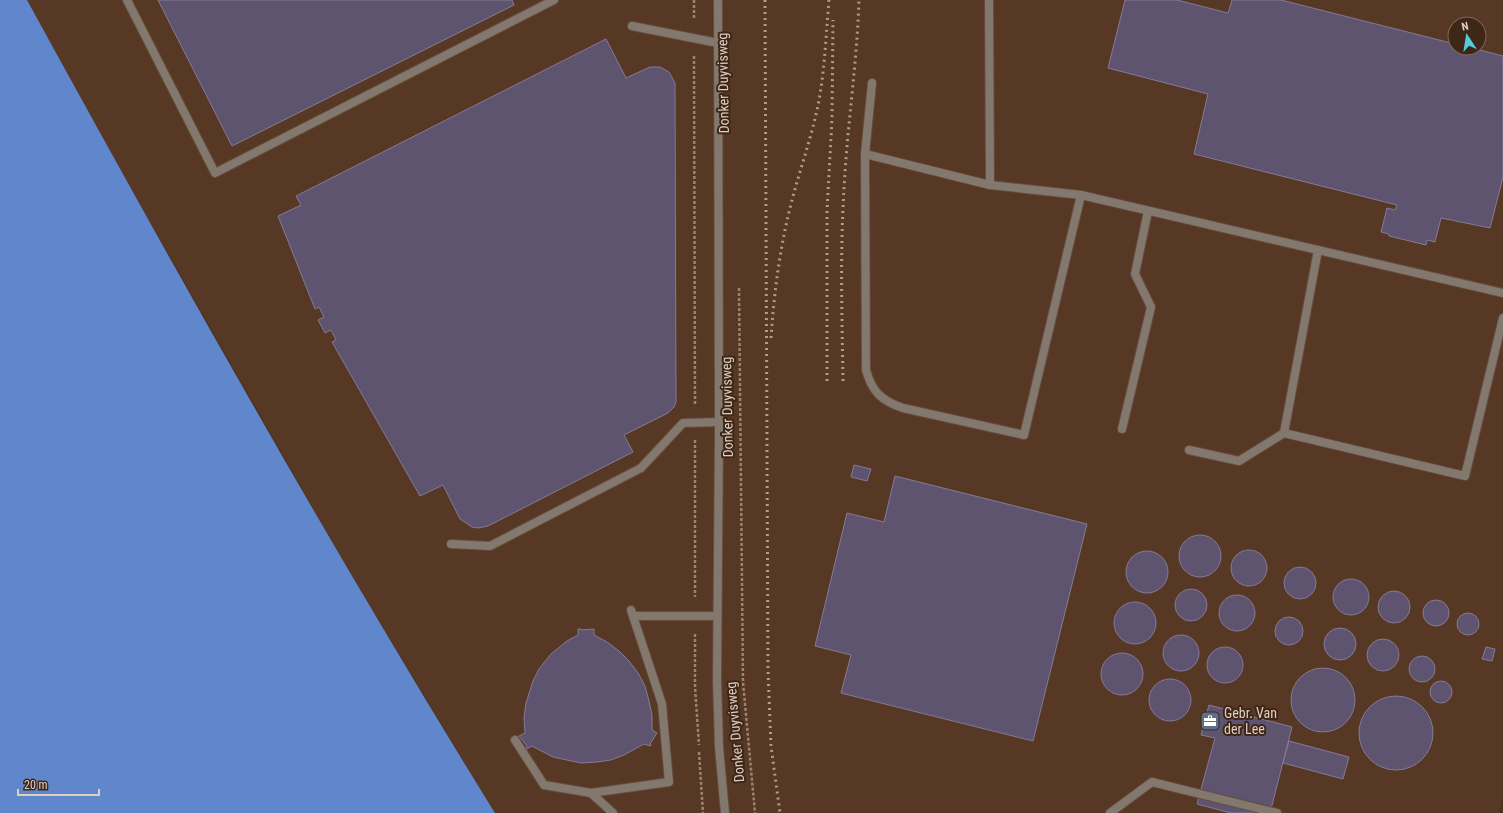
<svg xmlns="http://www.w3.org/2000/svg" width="1503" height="813" viewBox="0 0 1503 813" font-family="'Roboto Condensed',sans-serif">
<rect width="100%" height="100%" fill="#4a3121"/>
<path fill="#573824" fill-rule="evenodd" d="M27,0H1503V795L1499,813H495L356,583L97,129ZM1455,24H1479V48H1455Z"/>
<path fill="#6086cc" d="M0,0H27C177,274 331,548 495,813H0Z"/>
<g fill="#5f546f" stroke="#857a96">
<path d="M158,0H512L514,5L232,146Z"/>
<path d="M1125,0H1177L1228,13L1232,0H1281L1455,44V48H1472L1503,56V177L1490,228L1441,218L1435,242L1427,240L1426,245L1389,236V234L1381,232L1387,208L1395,210L1397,205L1194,154L1208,94L1108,68Z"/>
<path d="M606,39L626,78L650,67H660L669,72L675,83L676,402L674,407L668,413L624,435L633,452L488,526L478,528L472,527L460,519L443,485L420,496L332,342L336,340L331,330L325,333L318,320L324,317L319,307L315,309L278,216L301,205L296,196Z"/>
<path d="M854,465L871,469L867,481L851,477Z"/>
<path d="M895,476L1087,524L1033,741L841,693L851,655L815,646L847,513L884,522Z"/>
<circle cx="1200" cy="556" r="21"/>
<circle cx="1249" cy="568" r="18"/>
<circle cx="1147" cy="572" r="21"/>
<circle cx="1300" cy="583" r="16"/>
<circle cx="1351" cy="597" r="18"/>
<circle cx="1191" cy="605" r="16"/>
<circle cx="1394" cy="607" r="16"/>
<circle cx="1237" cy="613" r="18"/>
<circle cx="1436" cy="613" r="13"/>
<circle cx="1135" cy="623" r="21"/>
<circle cx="1468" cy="624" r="11"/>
<circle cx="1289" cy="631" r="14"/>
<circle cx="1340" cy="644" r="16"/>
<path d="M578,629H581V630L594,629V635L607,642L619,651L629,661L638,673L645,686L649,701L652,715V730L657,733L650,744H651L650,746L644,744L624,755L611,760L597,762L581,763L553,757L532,746L527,749L526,747L527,746L519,736L525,733L524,718L526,703L533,681L539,669L551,654L567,641L578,635Z"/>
<circle cx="1181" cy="653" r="18"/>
<circle cx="1383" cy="655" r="16"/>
<path d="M1486,647L1495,649L1492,661L1482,659Z"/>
<circle cx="1225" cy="665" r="18"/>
<circle cx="1122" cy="674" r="21"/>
<circle cx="1422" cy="669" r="13"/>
<circle cx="1323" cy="700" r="32"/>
<circle cx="1170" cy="700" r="21"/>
<circle cx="1441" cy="692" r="11"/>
<circle cx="1396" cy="733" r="37"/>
<path d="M1209,705L1292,727L1270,813H1231L1197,804L1215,738L1201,735Z"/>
<path d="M1289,741L1349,757L1343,779L1283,763Z"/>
</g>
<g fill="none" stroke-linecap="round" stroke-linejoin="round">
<defs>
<g id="lane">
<path d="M127,0L215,173L554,0"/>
<path d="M989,0L990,185"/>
<path d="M632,26L718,43"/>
<path d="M872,83L865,154L866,370C872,392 882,401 903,408L1024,435L1081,195"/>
<path d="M865,154L990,185L1081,195L1503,293"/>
<path d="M1122,429L1151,307L1135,274L1148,211"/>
<path d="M1284,433L1465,476L1503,318"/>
<path d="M1189,450L1239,461L1284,433L1318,250"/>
<path d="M451,544L490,546L641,468L683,423L719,422"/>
<path d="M633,616H717"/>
<path d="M515,740L544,785L591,793L669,782L662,704L631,610"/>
<path d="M591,793L613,813"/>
<path d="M1110,813L1152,782L1277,813"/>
</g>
<path id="street" d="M718,0L719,430L717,680L719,747L725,813"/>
</defs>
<use href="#lane" stroke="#654d3e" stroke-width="10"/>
<use href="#street" stroke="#654d3e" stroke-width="10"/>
<g stroke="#998578" stroke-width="2.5" stroke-dasharray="3 2" stroke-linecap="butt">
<path d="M694,0V19"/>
<path d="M694,56L695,405"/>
<path d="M739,288L743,682L755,813"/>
<path d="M695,440V597"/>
<path d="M695,634V687L699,745"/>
<path d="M699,752L703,813"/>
</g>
<use href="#lane" stroke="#83786e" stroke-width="8"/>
<use href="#street" stroke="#83786e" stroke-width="8"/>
<g stroke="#af9d91" stroke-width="3" stroke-dasharray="2 4" stroke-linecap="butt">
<path d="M765,0L768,671L771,746L780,813"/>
<path d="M771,338C774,295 779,254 789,212C798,174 812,138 819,100C825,67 826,33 829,0"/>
<path d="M827,381V211L832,119L833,20"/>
<path d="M843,381C842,317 840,253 844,190C847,127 857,64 859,0"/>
</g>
</g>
<defs>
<symbol id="office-square" viewBox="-11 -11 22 22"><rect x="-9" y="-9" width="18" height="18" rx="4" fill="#5c6f8a" stroke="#3f2717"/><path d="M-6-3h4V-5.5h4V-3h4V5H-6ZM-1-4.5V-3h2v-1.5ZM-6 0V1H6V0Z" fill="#fff"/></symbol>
</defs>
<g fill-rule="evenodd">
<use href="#office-square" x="1199" y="710" width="22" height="22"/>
</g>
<g text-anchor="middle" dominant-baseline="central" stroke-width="4" stroke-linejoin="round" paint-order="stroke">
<g font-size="14" fill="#decec4" stroke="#3f2717">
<text transform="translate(723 83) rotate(-91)">Donker Duyvisweg</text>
<text transform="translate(727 407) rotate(-91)">Donker Duyvisweg</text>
<text transform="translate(735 732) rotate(-95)">Donker Duyvisweg</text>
</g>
<g font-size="14" fill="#decec4" stroke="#3f2717" text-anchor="start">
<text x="1224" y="713">Gebr. Van<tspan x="1224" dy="16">der Lee</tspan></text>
</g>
</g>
<g transform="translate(1467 36) rotate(348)"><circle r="19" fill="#3f2717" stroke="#7f6a5c"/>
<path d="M0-3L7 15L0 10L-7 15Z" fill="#54cadd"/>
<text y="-6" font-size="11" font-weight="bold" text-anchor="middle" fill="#decec4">N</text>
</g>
<path d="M18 789v6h81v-6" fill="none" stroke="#decec4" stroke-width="2"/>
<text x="24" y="789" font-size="12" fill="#decec4" stroke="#3f2717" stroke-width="3" paint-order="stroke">20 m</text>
</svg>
